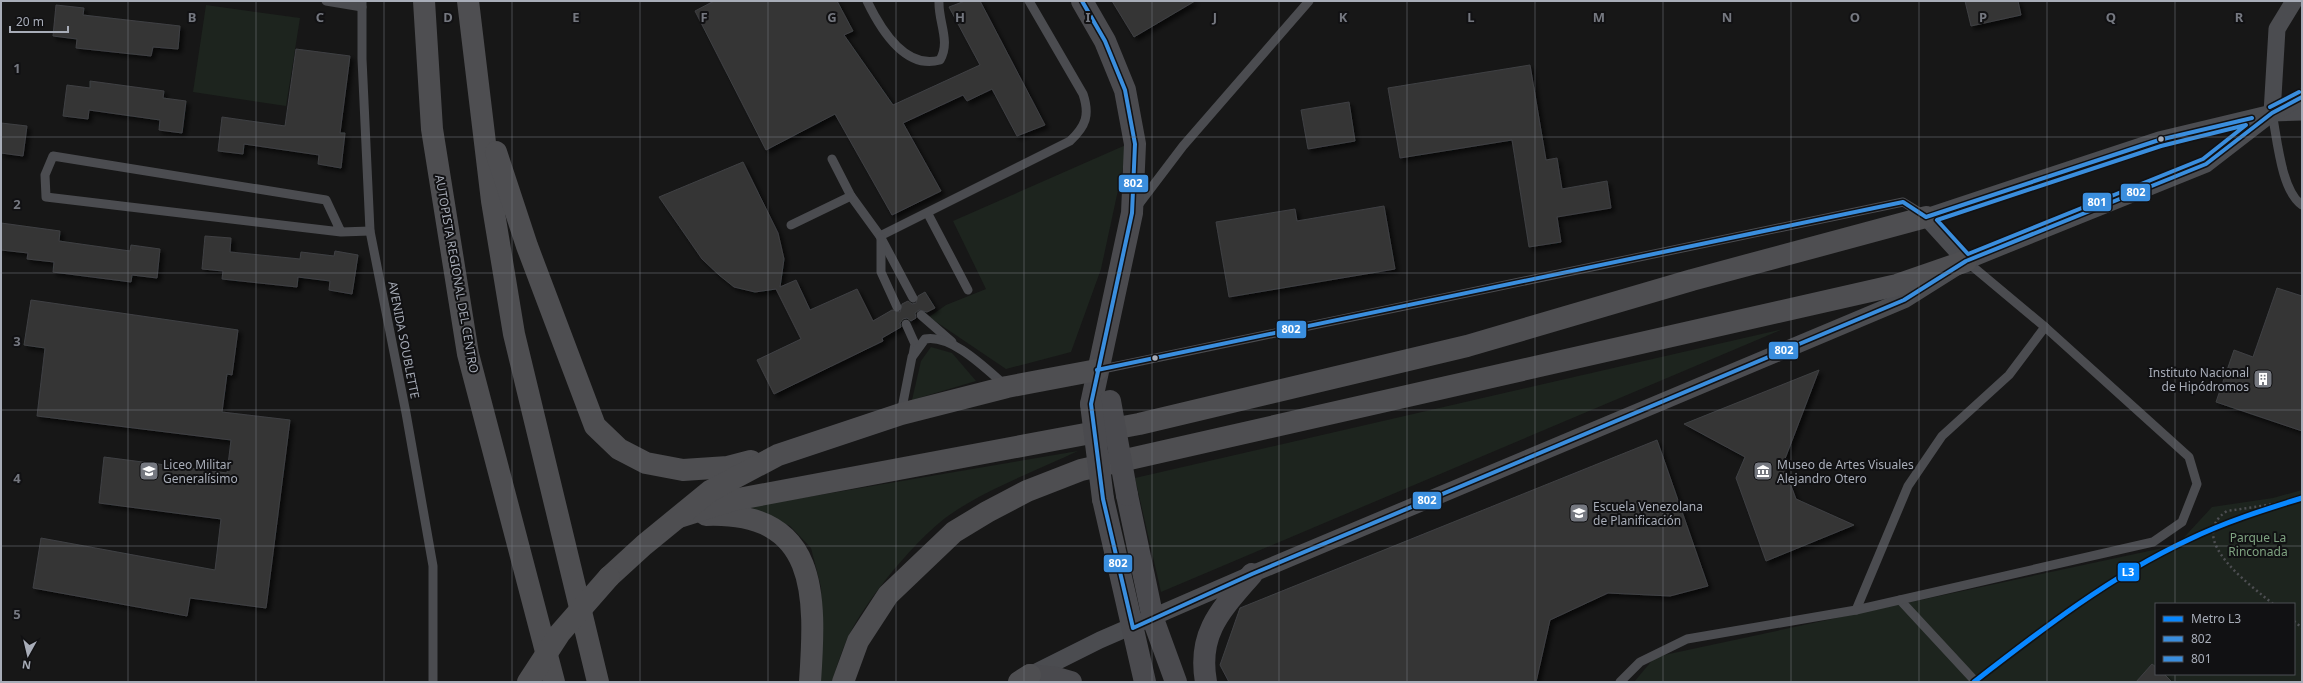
<svg xmlns="http://www.w3.org/2000/svg" width="2303" height="683" viewBox="0 0 2303 683" font-family="'Noto Sans',sans-serif">
<defs>
<filter id="shadow"><feDropShadow dx="3.5" dy="3.5" stdDeviation="2" flood-color="#0009"/></filter>
</defs>
<rect width="100%" height="100%" fill="#171717"/>
<g fill="#1d241e" fill-rule="evenodd">
<path d="M206,5L300,18L286,106L193,92Z"/>
<path d="M1128,144L1101,269L1071,352L1006,369L929,317L946,305L986,289L953,221Z"/>
<path d="M1783,329L1161,592L1135,478Z"/>
<path d="M931,347L952,353L976,381L912,400L921,361Z"/>
<path d="M1078,451C1038,470 984,490 948,516C915,540 862,604 846,642C840,655 836,669 832,682H818L822,622L821,587L811,548L790,526L749,507Z"/>
<path d="M2302,490V682H1634L1655,657L2177,545L2212,507L2273,498ZM2156,604H2294V674H2156Z"/>
</g>
<g fill="#353536" stroke="#3f4043" filter="url(#shadow)">
<path d="M714,1H837L853,31L844,35L893,105L980,65L949,7L965,1H980L1045,125L1017,136L992,89L967,101L963,95L903,123L941,191L892,215L835,114L766,150L695,11Z"/>
<path d="M1112,1H1195L1134,37Z"/>
<path d="M1965,1H2018L2021,15L1971,26Z"/>
<path d="M56,5L84,8L83,15L180,26L178,49L153,47L151,56L76,48L77,39L53,36Z"/>
<path d="M296,49L350,56L340,133H345L341,168L318,164L319,155L244,144L243,154L218,151L222,117L285,126Z"/>
<path d="M1530,65L1546,160L1557,158L1562,189L1607,181L1611,208L1557,217L1561,242L1529,247L1512,140L1400,158L1388,88Z"/>
<path d="M90,81L164,91L163,98L186,101L182,133L159,130L160,120L89,110L88,119L63,116L67,85L90,88Z"/>
<path d="M1349,102L1355,141L1308,149L1301,110Z"/>
<path d="M1,123L27,126L23,156L1,153Z"/>
<path d="M743,162L778,233L784,259L780,287L796,280L810,310L857,289L873,321L892,310L900,312L902,304L908,301L912,304L916,303L918,296L925,292L935,308L927,312L919,310L915,313L916,318L911,321L907,318L903,319L900,323L901,327L882,338L883,341L774,394L757,360L801,339L776,289L755,292L734,287L719,275L702,259L659,197Z"/>
<path d="M1384,206L1395,269L1229,297L1216,222L1295,209L1297,221Z"/>
<path d="M1,223L60,231L59,241L130,251L131,245L160,249L157,278L132,275L131,282L53,272L54,262L27,259L28,253L1,250Z"/>
<path d="M205,236L231,238L230,252L300,259L301,252L334,256L335,251L358,255L352,294L329,290L330,281L298,277L297,287L222,279L223,271L202,269Z"/>
<path d="M2277,288L2302,296V431L2216,402L2234,350L2253,357Z"/>
<path d="M31,300L238,330L232,375L227,374L222,412L290,420L266,608L190,598L187,616L33,588L41,538L215,570L221,519L99,503L104,457L227,473L231,440L37,416L45,348L24,345Z"/>
<path d="M1819,370L1783,464L1796,499L1854,525L1766,561L1736,478L1745,457L1684,424Z"/>
<path d="M1657,440L1708,586L1670,596L1608,593L1550,620L1536,682H1229L1220,665L1240,608Z"/>
<path d="M2152,664L2156,667V674H2164L2172,682H2136Z"/>
</g>
<g fill="none" stroke-linecap="round" stroke-linejoin="round">
<g stroke="#4d4e52" stroke-width="2.5" stroke-dasharray="2 3" stroke-linecap="butt">
<path d="M2273,604C2252,586 2184,539 2227,511L2302,500"/>
<path d="M2294,621L2302,628"/>
</g>
<g stroke="#4b4c50" stroke-width="9">
<path d="M326,1L362,7"/>
<path d="M362,1V59L370,231L406,413L433,566V682"/>
<path d="M867,1C880,28 905,70 940,60C951,41 938,22 939,1"/>
<path d="M2272,113C2277,137 2281,191 2302,205"/>
<path d="M832,159L851,196L880,236L913,298"/>
<path d="M1136,208L1183,146L1309,1"/>
<path d="M928,214L968,290"/>
<path d="M791,225L851,196"/>
<path d="M341,232L326,200L53,156L45,175L46,197L341,232L370,231"/>
<path d="M880,236L1070,141C1086,126 1090,115 1083,94L1029,1"/>
<path d="M881,239V272L897,307"/>
<path d="M921,315L952,342"/>
<path d="M906,324L915,344L913,355"/>
<path d="M1098,370L1903,202L1924,215"/>
<path d="M901,413L912,357L925,339C952,334 986,369 1006,386"/>
<path d="M1900,600L1976,682"/>
<path d="M1856,610L1908,486L1942,436L2009,375L2045,327"/>
<path d="M1620,682L1640,662L1687,639L1856,610L2153,542L2182,522L2197,484L2189,457L2045,327L1966,261"/>
</g>
<g stroke="#4b4c50" stroke-width="17">
<path d="M2272,113L2277,29L2294,1"/>
<path d="M1966,261L1926,217L2159,140L2272,113L2302,112"/>
<path d="M1030,675L1100,640L1252,574L1904,300L1966,261L2206,164L2272,113L2302,97"/>
</g>
<g stroke="#4a4a4e" stroke-width="22">
<path d="M1082,1L1105,41L1125,90L1135,144L1132,213L1091,404"/>
<path d="M1127,495L1153,619L1176,682"/>
<path d="M1103,499L1145,682"/>
<path d="M1030,675L1057,678L1071,682"/>
<path d="M1206,682C1197,632 1222,609 1252,574"/>
</g>
<g stroke="#4e4e51" stroke-width="22">
<path d="M424,1L432,129L468,354L554,682"/>
<path d="M468,1L492,201L514,334L598,682"/>
<path d="M496,152L527,246L595,426L619,449L646,463L683,470L728,467L751,461"/>
<path d="M706,515C819,511 816,595 810,682"/>
<path d="M679,517L733,500L1139,424L1467,346L1692,280L1926,217"/>
<path d="M609,577L644,545L710,491L778,455L901,414L1007,387L1097,370"/>
<path d="M843,682L858,641L888,595L954,532L987,512L1027,491L1081,470L1897,285L1966,261"/>
<path d="M1019,682L1030,675"/>
</g>
<g stroke="#4a4a4e" stroke-width="22">
<path d="M1110,401L1127,495"/>
<path d="M1091,404L1103,499"/>
</g>
<path stroke="#4e4e51" stroke-width="22" d="M528,682L560,633L609,577"/>
<defs>
<g id="bus-1">
<path d="M1082,1L1105,41L1125,90L1135,144L1132,213L1091,404L1103,499L1133,628L1252,574L1904,300L1966,261L2206,164L2272,113L2302,97"/>
<path d="M1097,370L1903,202L1926,217L2159,140L2252,118"/>
</g>
<g id="bus-2">
<path d="M2270,107L2299,92"/>
<path d="M2246,125L2203,159L1968,254L1937,220L2161,146Z"/>
</g>
</defs>
<use href="#bus-1" stroke="#111113" stroke-width="7"/>
<use href="#bus-2" stroke="#111113" stroke-width="7"/>
<use href="#bus-1" stroke="#3a8ede" stroke-width="4"/>
<use href="#bus-2" stroke="#3a8ede" stroke-width="4"/>
<defs>
<path id="metro-1" d="M1974,682C2041,630 2111,576 2188,540C2225,522 2263,510 2302,498"/>
</defs>
<use href="#metro-1" stroke="#111113" stroke-width="8"/>
<use href="#metro-1" stroke="#0887ff" stroke-width="5"/>
</g>
<path fill="none" stroke="#757880" stroke-width="1" stroke-opacity="0.55" d="M128,1V682M256,1V682M384,1V682M512,1V682M640,1V682M768,1V682M896,1V682M1024,1V682M1152,1V682M1279,1V682M1407,1V682M1535,1V682M1663,1V682M1791,1V682M1919,1V682M2047,1V682M2175,1V604M1,137H2302M1,273H2302M1,410H2302M1,546H2302M2175,674V682"/>
<defs>
<symbol id="building-square" viewBox="-11 -11 22 22"><rect x="-9" y="-9" width="18" height="18" rx="4" fill="#757880" stroke="#111113"/><path d="M-4-6H4V6H1V3H-1V6H-4ZM-2.5-4.3h1.7v1.8h-1.7ZM.8-4.3h1.7v1.8H.8ZM-2.5-1h1.7V.8h-1.7ZM.8-1h1.7V.8H.8Z" fill="#fff"/></symbol>
<symbol id="school-square" viewBox="-11 -11 22 22"><rect x="-9" y="-9" width="18" height="18" rx="4" fill="#757880" stroke="#111113"/><path d="M0-5L7-2L0 1L-7-2ZM-4 1L0 2.5L4 1V4Q0 6-4 4Z" fill="#fff"/></symbol>
<symbol id="museum-square" viewBox="-11 -11 22 22"><rect x="-9" y="-9" width="18" height="18" rx="4" fill="#757880" stroke="#111113"/><path d="M0-6L6-3V-2H-6V-3ZM-5-1h2V3h-2ZM-1-1h2V3h-2ZM3-1h2V3H3ZM-6 4H6V6H-6Z" fill="#fff"/></symbol>
<symbol id="university-square" viewBox="-11 -11 22 22"><rect x="-9" y="-9" width="18" height="18" rx="4" fill="#757880" stroke="#111113"/><path d="M0-5L7-2L0 1L-7-2ZM-4 1L0 2.5L4 1V4Q0 6-4 4Z" fill="#fff"/></symbol>
</defs>
<g fill-rule="evenodd">
<use href="#building-square" x="2252" y="368" width="22" height="22"/>
<use href="#school-square" x="138" y="460" width="22" height="22"/>
<use href="#museum-square" x="1752" y="460" width="22" height="22"/>
<use href="#university-square" x="1568" y="502" width="22" height="22"/>
</g>
<g fill="#a8adb8" stroke="#111113" stroke-width="1.5">
<circle cx="2161" cy="139" r="3.5"/>
<circle cx="1155" cy="358" r="3.5"/>
</g>
<g text-anchor="middle" dominant-baseline="central" stroke-width="4" stroke-linejoin="round" paint-order="stroke">
<g font-size="12" fill="#a8adb8" stroke="#111113">
<text transform="translate(457 274) rotate(80)">AUTOPISTA REGIONAL DEL CENTRO</text>
<text transform="translate(404 340) rotate(79)">AVENIDA SOUBLETTE</text>
</g>
<g font-size="12" fill="#a8adb8" stroke="#111113" text-anchor="start">
<text x="2249" y="372" text-anchor="end">Instituto Nacional<tspan x="2249" dy="14">de Hipódromos</tspan></text>
<text x="163" y="464">Liceo Militar<tspan x="163" dy="14">Generalísimo</tspan></text>
<text x="1777" y="464">Museo de Artes Visuales<tspan x="1777" dy="14">Alejandro Otero</tspan></text>
<text x="1593" y="506">Escuela Venezolana<tspan x="1593" dy="14">de Planificación</tspan></text>
</g>
<g font-size="12" fill="#7fa381" stroke="#111113">
<text x="2258" y="537">Parque La<tspan x="2258" dy="14">Rinconada</tspan></text>
</g>
</g>
<g font-size="13" text-anchor="middle" font-weight="bold" fill="#757880" stroke="#111113" stroke-width="4" stroke-linejoin="round" paint-order="stroke">
<text x="192" y="22">B</text>
<text x="320" y="22">C</text>
<text x="448" y="22">D</text>
<text x="576" y="22">E</text>
<text x="704" y="22">F</text>
<text x="832" y="22">G</text>
<text x="960" y="22">H</text>
<text x="1088" y="22">I</text>
<text x="1215" y="22">J</text>
<text x="1343" y="22">K</text>
<text x="1471" y="22">L</text>
<text x="1599" y="22">M</text>
<text x="1727" y="22">N</text>
<text x="1855" y="22">O</text>
<text x="1983" y="22">P</text>
<text x="2111" y="22">Q</text>
<text x="2239" y="22">R</text>
<text x="17" y="73">1</text>
<text x="17" y="209">2</text>
<text x="17" y="346">3</text>
<text x="17" y="483">4</text>
<text x="17" y="619">5</text>
</g>
<g stroke="#111113" stroke-width="1.5">
<rect x="1118" y="174" width="31" height="19" rx="4" fill="#3a8ede"/>
<rect x="2120" y="183" width="31" height="19" rx="4" fill="#3a8ede"/>
<rect x="2082" y="192" width="30" height="20" rx="4" fill="#3a8ede"/>
<rect x="1276" y="320" width="31" height="19" rx="4" fill="#3a8ede"/>
<rect x="1768" y="341" width="31" height="19" rx="4" fill="#3a8ede"/>
<rect x="1412" y="491" width="30" height="19" rx="4" fill="#3a8ede"/>
<rect x="1103" y="554" width="30" height="19" rx="4" fill="#3a8ede"/>
<rect x="2117" y="562" width="23" height="20" rx="4" fill="#0887ff"/>
</g>
<g font-size="11" text-anchor="middle" font-weight="bold" fill="#fff">
<text x="1133" y="187">802</text>
<text x="2136" y="196">802</text>
<text x="2097" y="206">801</text>
<text x="1291" y="333">802</text>
<text x="1784" y="354">802</text>
<text x="1427" y="504">802</text>
<text x="1118" y="567">802</text>
<text x="2128" y="576">L3</text>
</g>
<rect width="2303" height="683" fill="none" stroke="#a8adb8" stroke-width="4"/>
<rect x="2155" y="603" width="140" height="72" fill="#111113" stroke="#4d4f55"/>
<rect x="2163" y="616" width="20" height="6" fill="#0887ff" stroke="#4d4f55"/>
<text x="2191" y="623" font-size="12" fill="#a8adb8">Metro L3</text>
<rect x="2163" y="636" width="20" height="6" fill="#3a8ede" stroke="#4d4f55"/>
<text x="2191" y="643" font-size="12" fill="#a8adb8">802</text>
<rect x="2163" y="656" width="20" height="6" fill="#3a8ede" stroke="#4d4f55"/>
<text x="2191" y="663" font-size="12" fill="#a8adb8">801</text>
<g transform="translate(28 655) rotate(188)" stroke="#111113" stroke-width="3" paint-order="stroke">
<path d="M0-3L7 15L0 10L-7 15Z" fill="#a8adb8"/>
<text y="-6" font-size="11" font-weight="bold" text-anchor="middle" fill="#a8adb8">N</text>
</g>
<path d="M10 26v6h58v-6" fill="none" stroke="#a8adb8" stroke-width="2"/>
<text x="16" y="26" font-size="12" fill="#a8adb8" stroke="#111113" stroke-width="3" paint-order="stroke">20 m</text>
</svg>
